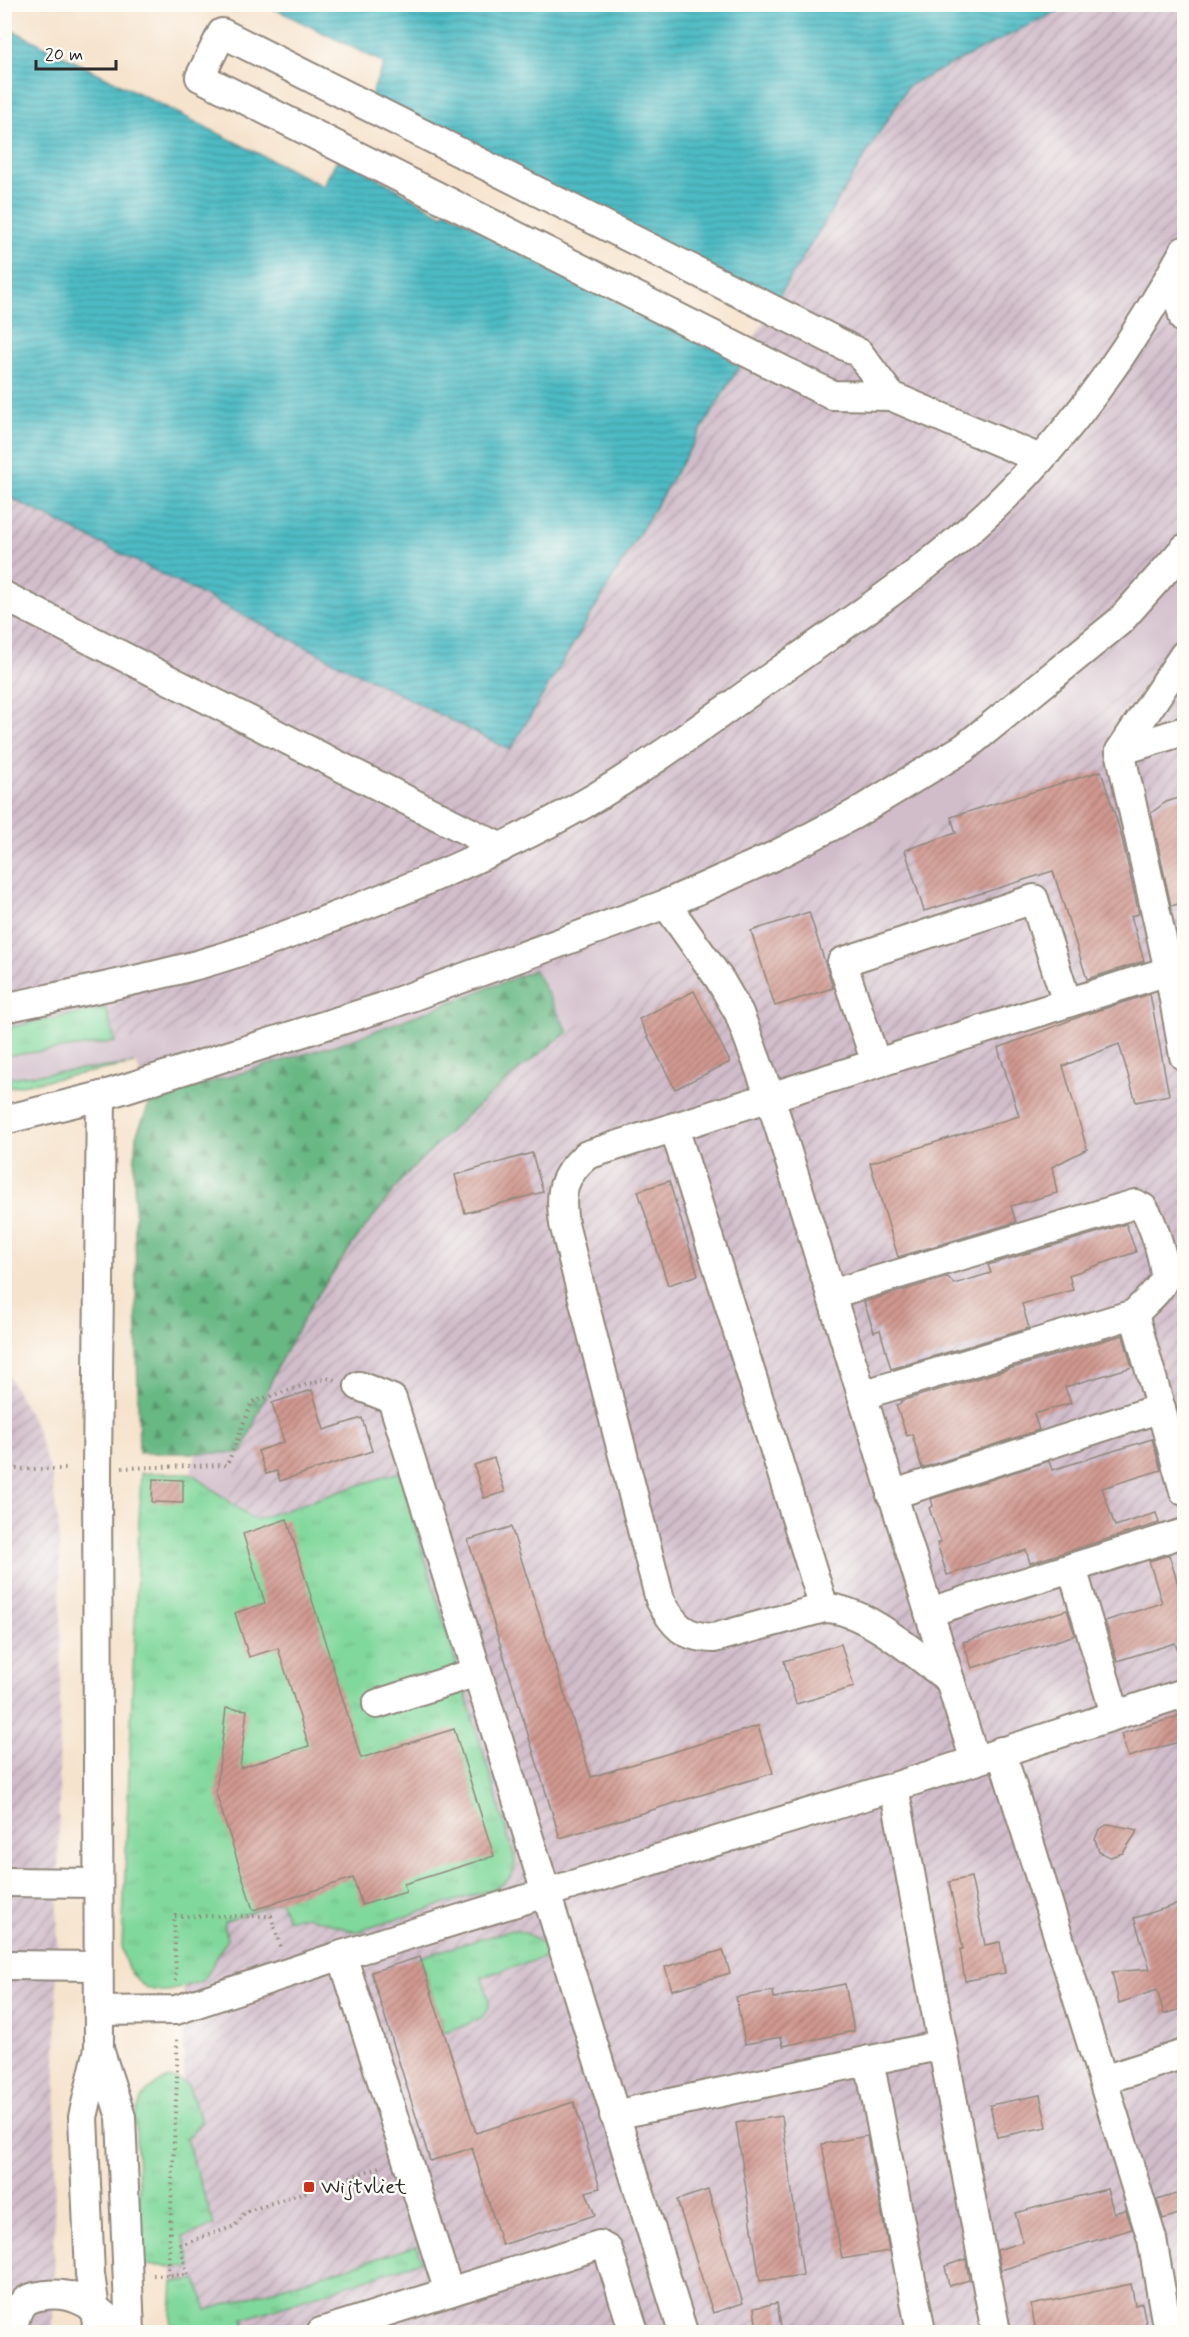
<svg xmlns="http://www.w3.org/2000/svg" width="1189" height="2337" viewBox="0 0 1189 2337" font-family="Mynerve,sans-serif">
<defs>
<pattern id="industrial-furrows" width="10" height="10" patternUnits="userSpaceOnUse" patternTransform="scale(1.5)"><rect width="10" height="10" fill="#d1bdca"/><path d="M-1 1l2-2M0 10L10 0M9 11l2-2" fill="none" stroke="#aa9aa4"/></pattern>
<pattern id="grass-tufts" width="24" height="20" patternUnits="userSpaceOnUse" patternTransform="scale(1.5)"><rect width="24" height="20" fill="#81d89c"/><path d="M3 7l-1-3M5 7V3M7 7l1-3M15 17l-1-3M17 17v-4M19 17l1-3" fill="none" stroke="#70ba87"/></pattern>
<pattern id="forest-firs" width="22" height="20" patternUnits="userSpaceOnUse" patternTransform="scale(1.5)"><rect width="22" height="20" fill="#68b884"/><path d="M5 1l3.5 6h-7zM16 11l3.5 6h-7z" fill="#56966c"/></pattern>
<pattern id="water-rules" width="6" height="5" patternUnits="userSpaceOnUse" patternTransform="scale(1.5)"><rect width="6" height="5" fill="#4dbbc4"/><path d="M0 2.5h6" fill="none" stroke="#40989f"/></pattern>
<pattern id="building-hatch" width="6" height="6" patternUnits="userSpaceOnUse" patternTransform="scale(1.5)"><rect width="6" height="6" fill="#d09890"/><path d="M-1 1l2-2M0 6l6-6M5 7l2-2" fill="none" stroke="#a97c76"/></pattern>
</defs>
<rect width="100%" height="100%" fill="#fdfcf7"/>
<filter id="ink" filterUnits="userSpaceOnUse"><feTurbulence type="fractalNoise" baseFrequency=".0167" numOctaves="2"/><feDisplacementMap in="SourceGraphic" scale="12" xChannelSelector="R" yChannelSelector="G"/><feConvolveMatrix kernelMatrix="1 2 1 2 8 2 1 2 1" color-interpolation-filters="sRGB"/></filter>
<filter id="wash" filterUnits="userSpaceOnUse"><feTurbulence type="fractalNoise" baseFrequency=".008" numOctaves="4" result="noise"/><feDisplacementMap in="SourceGraphic" scale="24" xChannelSelector="R" yChannelSelector="G"/><feGaussianBlur stdDeviation="1.35" result="paint"/><feColorMatrix in="noise" values="0 0 0 0 0 0 0 0 0 0 0 0 0 0 0 0 0 1.4 0 .05"/><feComposite in="paint" operator="in"/></filter>
<g filter="url(#wash)">
<rect width="100%" height="100%" fill="#f6e3cd"/>
<g fill="url(#industrial-furrows)">
<path d="M1069,5H1184V2332H170L184,2072L183,1937L211,1577L227,1501L242,1453L277,1367L313,1302L354,1242L403,1178L464,1118L520,1069L568,1032L351,1040L151,1100L127,1040L5,1056L4,495L510,750L776,301L908,86Z"/>
<path d="M4,1368L35,1425L52,1478L59,1533L61,1621L53,2332H5Z"/>
</g>
<path fill="#d1bdca" d="M1184,569V628L1091,712L1007,777L944,817L675,965L568,1032L520,1069L464,1118L403,1178L354,1242L313,1302L277,1367L242,1453L227,1501L211,1577L191,1473L199,1442L354,1046L151,1062L5,1078L4,1056L317,1016L535,970L651,929L867,824L943,777L1003,736L1057,694L1111,646Z"/>
<g fill="url(#grass-tufts)" stroke="#568264" stroke-width="1.5">
<path d="M106,1008L115,1042L5,1056V1028Z"/>
<path d="M134,1064L5,1088V1078Z"/>
<path d="M399,1472L514,1856C517,1873 510,1880 496,1888L356,1932L306,1916L288,1920L280,1901L224,1922L227,1939L204,1980C192,1984 179,1990 167,1991C141,1994 126,1972 122,1949L141,1473H191L254,1520Z"/>
<path d="M511,1930C529,1932 541,1939 549,1956L482,1977C484,1986 490,1997 489,2006C487,2022 457,2027 444,2032L420,1957Z"/>
<path d="M170,2078L177,2079L188,2085L201,2121L186,2139L214,2225L183,2237L192,2268L143,2265L135,2117C140,2097 150,2084 170,2078Z"/>
<path d="M417,2246L422,2261L243,2319L246,2332H170L173,2282L197,2280L207,2310Z"/>
</g>
<path fill="url(#forest-firs)" stroke="#4a7258" stroke-width="1.5" d="M535,970L568,1032L520,1069L464,1118L403,1178L354,1242L313,1302L277,1367L242,1453H139L134,1171L136,1136L151,1100L351,1040Z"/>
<g fill="url(#water-rules)" stroke="#3c7378" stroke-width="1.5">
<path d="M267,5H1069L908,86L776,301L582,204L584,198L564,189L561,193L475,150L478,143L459,135L455,140L370,98L384,63Z"/>
<path d="M4,26L323,186L339,156L443,215L446,210L549,269L743,360L510,750L5,495Z"/>
</g>
<g id="blocks">
<g fill="url(#building-hatch)">
<path d="M1101,771L1121,834L1139,914L1131,916L1144,961L1087,979L1053,871L924,911L905,850L956,833L951,817Z"/>
<path d="M1185,796V902L1171,906L1151,813L1166,802Z"/>
<path d="M809,912L833,988L775,1006L751,931Z"/>
<path d="M694,991L730,1062L675,1089L639,1019Z"/>
<path d="M1150,994L1169,1095L1136,1102L1119,1044L1063,1066L1087,1149L1052,1167L1057,1193L1011,1206L1016,1222L898,1257L870,1163L1019,1116L998,1048L1084,1015Z"/>
<path d="M532,1153L543,1192L465,1213L455,1175Z"/>
<path d="M669,1181L698,1275L668,1285L638,1191Z"/>
<path d="M1126,1224L1136,1252L1069,1275L1073,1290L1022,1304L1029,1328L891,1369L880,1330L874,1332L864,1302L948,1277L954,1284L991,1273L988,1265Z"/>
<path d="M1123,1335L1132,1367L1065,1387L1071,1403L1034,1414L1039,1430L922,1468L912,1434L907,1436L896,1405L901,1403V1401Z"/>
<path d="M312,1390L324,1430L362,1418L372,1451L280,1481L277,1471L266,1474L258,1451L284,1442L272,1403Z"/>
<path d="M1152,1439L1161,1470L1102,1488L1115,1526L1156,1513L1159,1523L1030,1563L1026,1550L947,1575L937,1543L941,1542L929,1508L933,1506L931,1499L1049,1461L1052,1470Z"/>
<path d="M494,1458L505,1492L484,1498L474,1465Z"/>
<path d="M153,1479L183,1480V1503L152,1502Z"/>
<path d="M287,1519L361,1758L454,1729L494,1856L404,1884L406,1892L362,1905L353,1878L253,1910L216,1793L226,1708L247,1710L240,1768L309,1746L278,1648L249,1657L235,1613L265,1603L243,1534Z"/>
<path d="M511,1527L591,1777L758,1726L773,1773L560,1838L468,1540Z"/>
<path d="M1169,1555L1182,1597L1185,1596V1657L1180,1658L1175,1643L1117,1661L1105,1621L1162,1603L1149,1561Z"/>
<path d="M1067,1610L1075,1635L972,1668L963,1642Z"/>
<path d="M841,1644L854,1687L796,1704L784,1661Z"/>
<path d="M1185,1714V1740L1128,1757L1121,1734Z"/>
<path d="M1108,1824L1138,1830L1123,1853L1110,1857L1099,1852L1095,1839L1099,1830Z"/>
<path d="M971,1877L985,1945L1000,1942L1005,1973L965,1981L960,1949H963L949,1882Z"/>
<path d="M1185,1902V2008L1164,2014L1157,1990L1119,2003L1112,1972L1150,1969L1134,1918Z"/>
<path d="M723,1950L730,1973L672,1990L665,1967Z"/>
<path d="M420,1957L476,2133L574,2102L600,2188L586,2192L595,2215L502,2245L472,2148L430,2161L371,1972Z"/>
<path d="M845,1984L854,2031L783,2046L781,2037L745,2044L736,1997L773,1991L774,1998Z"/>
<path d="M1040,2095L1047,2127L997,2137L990,2105Z"/>
<path d="M782,2116L803,2275L760,2281L736,2123Z"/>
<path d="M867,2136L889,2251L842,2259L822,2144Z"/>
<path d="M1107,2189L1114,2213L1126,2210L1132,2229L1001,2270L997,2250L1023,2242L1015,2213Z"/>
<path d="M708,2190L743,2303L713,2313L677,2200Z"/>
<path d="M1185,2191V2212L1163,2219L1157,2200Z"/>
<path d="M966,2259L969,2280L949,2286L945,2266Z"/>
<path d="M1131,2284L1135,2305L1142,2303L1148,2332H1036L1031,2305Z"/>
<path d="M777,2303L781,2327L757,2330L754,2308Z"/>
</g>
</g>
</g>
<g filter="url(#ink)">
<use href="#blocks" fill-opacity="0" stroke="#90877c" stroke-width="1.5"/>
<g fill="none" stroke-linecap="round" stroke-linejoin="round">
<defs>
<g id="minor">
<path d="M1182,262L1180,304L1184,319"/>
<path d="M891,396L859,353L222,33L200,77L832,395L891,396L1040,459"/>
<path d="M4,596L501,848"/>
<path d="M1184,655L1120,751L1169,971L1184,1056"/>
<path d="M1120,751L1184,731"/>
<path d="M666,904L720,980L739,1013L770,1097L975,1761"/>
<path d="M4,1008C66,995 128,983 189,967C236,955 281,937 326,920C415,887 501,851 584,804C655,763 721,712 788,665C849,622 912,580 968,531C1058,453 1128,354 1184,251"/>
<path d="M876,1063L842,962L1034,899L1067,1003"/>
<path d="M4,1120L101,1096L383,1007L666,904L772,857L853,815L964,748L1120,621L1184,549"/>
<path d="M674,1127L824,1608"/>
<path d="M831,1294L1135,1204C1136,1205 1142,1207 1143,1208C1151,1215 1168,1269 1164,1279C1159,1292 1143,1304 1134,1314L862,1395"/>
<path d="M1134,1314L1184,1491"/>
<path d="M359,1386L392,1399L683,2332"/>
<path d="M891,1495L1161,1408"/>
<path d="M1072,1568L1115,1714"/>
<path d="M929,1612L1184,1533"/>
<path d="M950,1680C917,1656 865,1608 824,1608L714,1638C683,1637 674,1626 660,1600L564,1224C559,1192 562,1176 587,1155L1184,966"/>
<path d="M377,1704L477,1672"/>
<path d="M1001,1751L1152,2239L1168,2332"/>
<path d="M894,1787L996,2332"/>
<path d="M4,1882L97,1883"/>
<path d="M4,1965L97,1966"/>
<path d="M99,2011L176,2010L342,1955L894,1787L1184,1693"/>
<path d="M99,2049L121,2117L130,2332"/>
<path d="M869,2060L921,2332"/>
<path d="M1103,2080L1184,2054"/>
<path d="M614,2115L942,2045"/>
<path d="M449,2292L599,2245L608,2250L634,2332"/>
<path d="M12,2332C14,2323 16,2309 24,2302C30,2297 39,2296 46,2295C70,2292 88,2302 106,2317"/>
<path d="M98,2332L90,2274L83,2117L99,2049L97,1469L101,1096"/>
<path d="M321,2332L449,2292L342,1955"/>
</g>
</defs>
<use href="#minor" stroke="#90877c" stroke-width="32"/>
<g stroke="#90877c" stroke-width="4" stroke-dasharray="1.5 4.5" stroke-linecap="butt">
<path d="M122,1468L227,1465L252,1402L327,1378L335,1380"/>
<path d="M4,1469H70"/>
<path d="M176,1981L174,1916H271L281,1949"/>
<path d="M153,2275H188L180,2245L235,2226L245,2212L380,2167"/>
<path d="M168,2275L177,2079V2037"/>
<path d="M281,2332L295,2328"/>
</g>
<use href="#minor" stroke="#fff" stroke-width="28"/>
</g>
</g>
<rect fill="#c8321e" stroke="#fdfcf7" stroke-width="2" x="303" y="2181" width="12" height="12" rx="3"/>
<g text-anchor="middle" dominant-baseline="central" stroke-width="5" stroke-linejoin="round" paint-order="stroke">
<g font-size="21" fill="#2b2b2b" stroke="#fdfcf7" text-anchor="start">
<text x="321" y="2187">Wijtvliet</text>
</g>
</g>
<rect width="1189" height="2337" fill="none" stroke="#fdfcf7" stroke-width="24"/>
<path d="M36 60v9h80v-9" fill="none" stroke="#2b2b2b" stroke-width="3"/>
<text x="45" y="60" font-size="18" fill="#2b2b2b" stroke="#fdfcf7" stroke-width="4.5" paint-order="stroke">20 m</text>
</svg>
